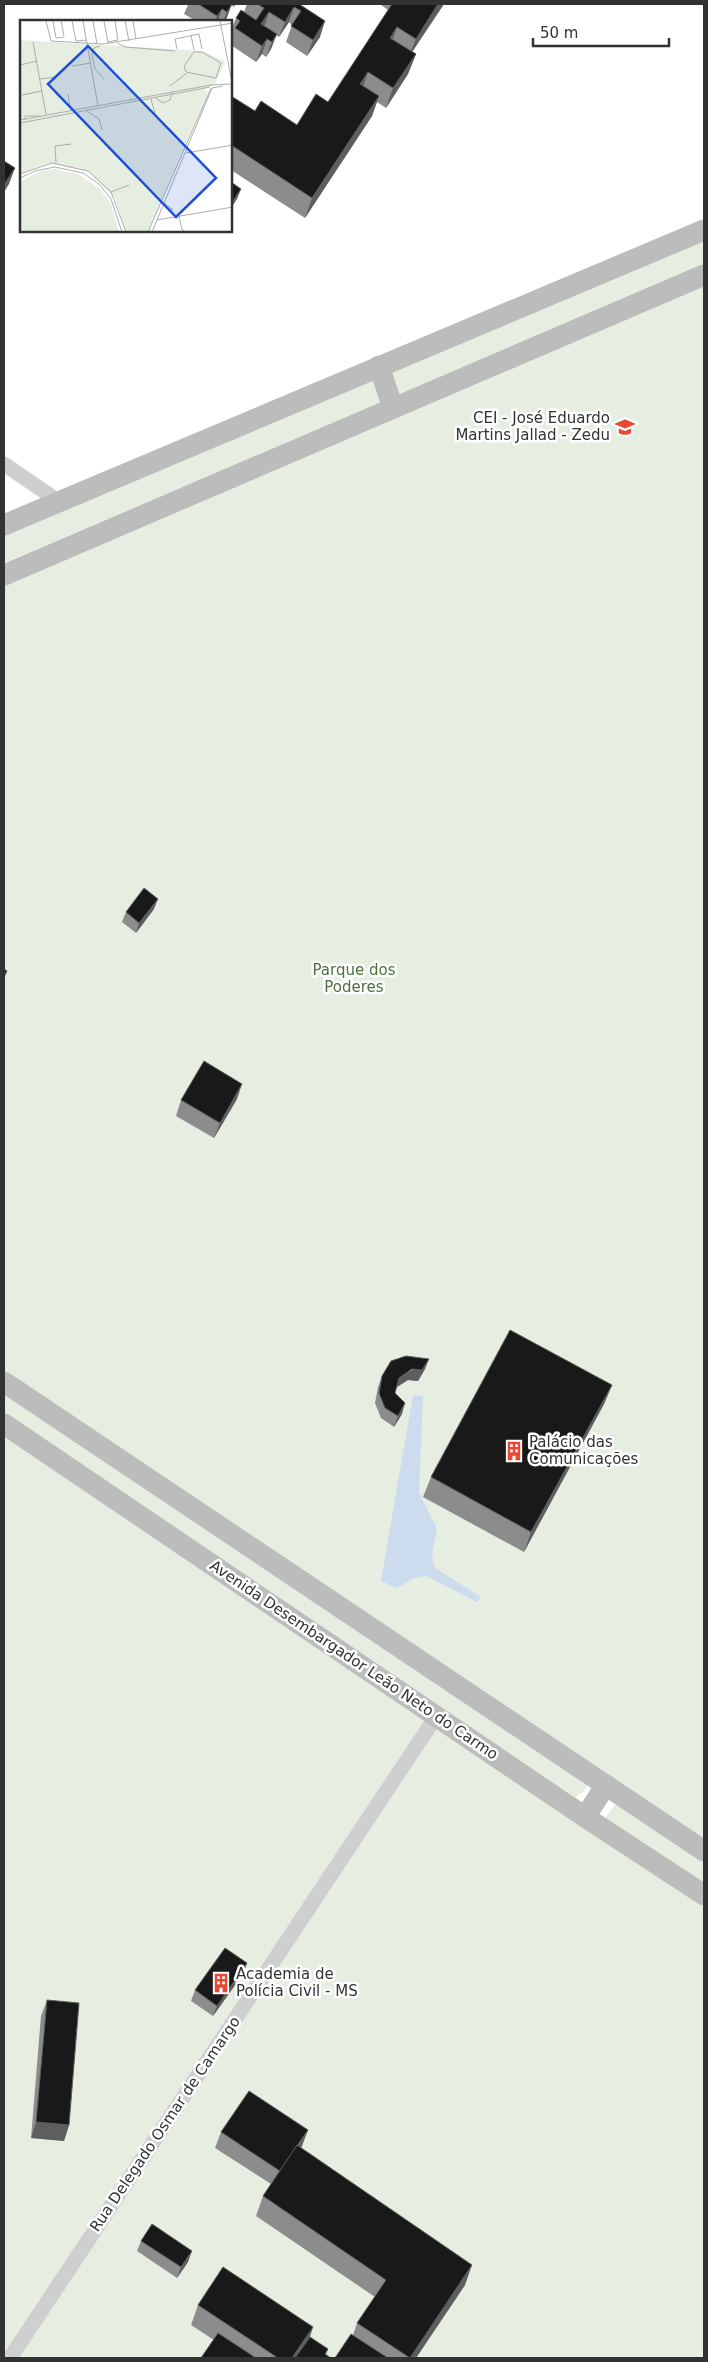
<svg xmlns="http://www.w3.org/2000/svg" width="708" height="2362" viewBox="0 0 708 2362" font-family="'DejaVu Sans',sans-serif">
<rect width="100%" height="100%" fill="#fff"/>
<g fill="#e5eee0">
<path d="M704,240V265L4,563V530Z"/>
<path d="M704,275V1851L4,1382V575Z"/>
<path d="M4,1390L589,1781L584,1792L575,1797L4,1414Z"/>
<path d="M4,1424L704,1895V2358H4Z"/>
<path d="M617,1802L704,1861V1889L603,1821Z"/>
</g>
<path fill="#cddbee" d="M413,1395L423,1396L419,1493L437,1529L432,1555L435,1568L481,1597L477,1602L426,1576L414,1578L397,1588L381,1581Z"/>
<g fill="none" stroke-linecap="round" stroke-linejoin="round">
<g stroke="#cfcfcf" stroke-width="15">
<path d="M4,464L58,501"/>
<path d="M10,2358L437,1715"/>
</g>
<g stroke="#bcbcbc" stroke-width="21">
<path d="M379,366L393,408"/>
<path d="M4,525L704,230"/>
<path d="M4,575L704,275"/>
<path d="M4,1382L704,1851"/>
<path d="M4,1424L585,1817L704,1895"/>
<path d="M585,1817L606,1785"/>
</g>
</g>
<g fill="#8c8c8c">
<path d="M185,4H236L234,7L231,5L225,21H196L184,14L188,5Z"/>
<path d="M247,4H299L320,37L307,56L286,42L292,25L289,22L279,37L276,35L271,49L266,57L262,54L256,62L231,45V39L233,35L231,34V30L236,18L244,12Z"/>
<path d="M380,4H444L412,52L416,54L408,74L386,108L377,102L372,116L305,218L231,170V96L255,111L297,125L328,102L388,10Z"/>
<path d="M154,909L136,933L122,922L126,912Z"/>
<path d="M237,1099L214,1138L176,1116L181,1100Z"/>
<path d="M425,1369L418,1381L408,1380L396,1388L395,1393L402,1414L394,1427L381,1418L375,1403L378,1387L382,1376Z"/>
<path d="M612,1385L604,1404L524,1552L423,1497L431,1477Z"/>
<path d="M247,1963L243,1974L213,2016L191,2001L195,1990Z"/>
<path d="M47,2000L69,2125L64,2141L31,2138L41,2016Z"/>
<path d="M221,2132L302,2146L301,2148L465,2285L416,2358H335L353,2335L357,2323L375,2297L256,2216L263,2196L271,2184L215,2148Z"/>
<path d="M141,2241L188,2262L177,2278L137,2251Z"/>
<path d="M198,2305L313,2327L310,2337L328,2349L326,2355L331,2358H201L214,2340L191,2325Z"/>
</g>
<g fill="#5e5e5e">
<path d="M232,4L226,20L225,21H223L227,12Z"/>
<path d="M438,4H444L408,58L416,39Z"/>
<path d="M294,7L289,22L279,37L285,22Z"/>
<path d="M222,9L218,21H215L217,16Z"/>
<path d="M269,12L264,27L261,24Z"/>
<path d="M325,21L320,37L307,56L313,40Z"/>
<path d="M397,27L390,47V38Z"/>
<path d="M277,34L271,49L266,57L272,42Z"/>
<path d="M267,39L262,54L256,62L262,46Z"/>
<path d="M416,54L408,74L386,108L393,88Z"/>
<path d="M368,72L361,92L360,84Z"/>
<path d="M379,96L372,116L305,218L312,198Z"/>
<path d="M15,168L9,184L4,192V185Z"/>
<path d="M241,189L237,199L231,208V204Z"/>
<path d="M158,899L154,909L136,933L139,923Z"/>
<path d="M242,1084L237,1099L214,1138L220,1123Z"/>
<path d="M429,1359L425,1369L418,1381L408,1380L395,1388L399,1378Z"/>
<path d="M612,1385L604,1404L524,1552L531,1532Z"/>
<path d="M405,1403L402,1414L394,1427L398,1416Z"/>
<path d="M247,1963L243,1974L213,2016L217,2006Z"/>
<path d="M36,2122L69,2125L64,2141L31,2138Z"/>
<path d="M308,2130L302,2146L275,2187L281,2172Z"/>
<path d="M192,2251L188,2262L177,2278L181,2267Z"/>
<path d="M472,2265L465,2285L416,2358H410Z"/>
<path d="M313,2327L306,2347L298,2358H292Z"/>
</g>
<g fill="#191919" stroke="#5e5e5e">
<path d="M198,4H232L227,12L222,9L217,16Z"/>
<path d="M257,4H299L325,21L313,40L291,26L301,11L294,7L285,22L269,12L261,24L277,34L272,42L267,39L262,46L235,28L240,21L236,18L241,10L256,20L264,8Z"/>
<path d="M392,4H438L416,39L397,27L390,38L416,54L393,88L368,72L360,84L379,96L312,198L231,145V96L255,111L261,101L297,125L316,94L328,102Z"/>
<path d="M4,161L15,168L4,185Z"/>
<path d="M231,182L241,189L231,204Z"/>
<path d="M144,888L158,899L139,923L126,912Z"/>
<path d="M4,969L7,971L4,977Z"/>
<path d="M204,1061L242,1084L220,1123L181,1100Z"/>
<path d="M510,1330L612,1385L531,1532L431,1477Z"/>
<path d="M406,1356L429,1359L422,1370L412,1369L399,1378L395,1393L405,1403L398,1416L385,1408L379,1393L382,1376L391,1361Z"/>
<path d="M225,1948L247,1963L217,2006L195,1990Z"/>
<path d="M47,2000L79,2003L69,2125L36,2122Z"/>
<path d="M249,2091L308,2130L280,2171L221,2132Z"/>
<path d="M297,2145L472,2265L410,2358L357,2323L386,2280L263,2196Z"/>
<path d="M152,2224L192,2251L181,2267L141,2241Z"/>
<path d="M223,2267L313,2327L292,2358H278L198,2305Z"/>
<path d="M218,2333L256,2358H201Z"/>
<path d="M351,2334L388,2358H335Z"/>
<path d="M310,2337L328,2349L325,2354L331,2358H295Z"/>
</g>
<defs>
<symbol id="school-bare" viewBox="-9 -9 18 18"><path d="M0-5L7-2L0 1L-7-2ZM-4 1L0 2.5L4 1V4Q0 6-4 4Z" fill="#e74935" stroke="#fff" stroke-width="2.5" paint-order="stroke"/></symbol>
<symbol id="building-bare" viewBox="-9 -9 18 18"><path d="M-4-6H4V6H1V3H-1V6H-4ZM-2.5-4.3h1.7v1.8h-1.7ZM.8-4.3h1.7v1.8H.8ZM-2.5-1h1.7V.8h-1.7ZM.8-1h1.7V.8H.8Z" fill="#e74935" stroke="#fff" stroke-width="2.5" paint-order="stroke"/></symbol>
</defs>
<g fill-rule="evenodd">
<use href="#school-bare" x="611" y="413" width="28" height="28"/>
<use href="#building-bare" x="500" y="1437" width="28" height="28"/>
<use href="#building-bare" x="207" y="1969" width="28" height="28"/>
</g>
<g text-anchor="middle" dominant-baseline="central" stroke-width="5" stroke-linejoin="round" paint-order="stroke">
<g font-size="15" fill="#323232" stroke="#fff" text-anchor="start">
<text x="610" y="418" text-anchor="end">CEI - José Eduardo<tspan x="610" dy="17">Martins Jallad - Zedu</tspan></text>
<text x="529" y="1442">Palácio das<tspan x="529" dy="17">Comunicações</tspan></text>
<text x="236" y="1974">Academia de<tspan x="236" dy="17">Polícia Civil - MS</tspan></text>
</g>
<g font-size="15" fill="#4c6f3e" stroke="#fff">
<text x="354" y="970">Parque dos<tspan x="354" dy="17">Poderes</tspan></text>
</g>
<g font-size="15" fill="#323232" stroke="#fff">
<text transform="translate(354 1660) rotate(34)">Avenida Desembargador Leão Neto do Carmo</text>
<text transform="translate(165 2124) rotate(-56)">Rua Delegado Osmar de Camargo</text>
</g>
</g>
<g transform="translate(20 20)">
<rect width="212" height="212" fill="#fff"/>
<path d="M0,20L183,31L205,42L195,64L184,70L188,72L128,212H106L95,178L68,151L28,143L0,154ZM35,149L58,154L80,169L91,184L99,212H0V162L18,152Z" fill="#e5eee0"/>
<path fill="none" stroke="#adadad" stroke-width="1" d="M26,1L31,21L83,24L213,3M33,1L36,18L44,17M41,1L44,16M52,1L56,21L67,20M63,1L78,86M73,1L77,24M84,1L88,23M105,1L109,21M113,1L116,19M200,1L213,67M179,14L182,29M171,15L174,30M13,22L26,94M88,22L98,20L95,1M97,23L105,27L155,31M80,26L74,28L72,34L75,49L84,59M157,29L155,19L179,14M174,32H182L201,43L196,58L166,52L164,46ZM0,45L17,41M52,46L71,43M20,59L36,57M150,66L167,53M48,74L51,91M2,75L22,71M134,77L143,83L150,80L152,73M131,79L136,97M67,91L79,99L82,110M0,100L191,65L212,64M5,100V96H20M0,103L190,67M166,133L213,125M36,143L35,126L51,124M0,154L32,143L68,151L91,172L106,212M0,158L15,151L35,147L63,153L79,164L91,179L102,212M91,172L109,165M144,183L153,190L150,188M159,196L162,210L166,212M137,200L213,187M128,212L191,68M132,212L192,68L203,66"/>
<path fill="#1d4ed8" fill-opacity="0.15" stroke="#1d4ed8" stroke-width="2.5" d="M68,26L196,158L156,197L28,64Z"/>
<rect width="212" height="212" fill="none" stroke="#323232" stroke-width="2.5"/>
</g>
<rect width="708" height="2362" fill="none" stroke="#323232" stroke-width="10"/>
<path d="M533 38v8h136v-8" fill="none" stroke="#323232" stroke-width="2.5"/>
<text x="540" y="38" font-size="15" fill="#323232" stroke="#ffffff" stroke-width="4" paint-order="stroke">50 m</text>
</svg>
